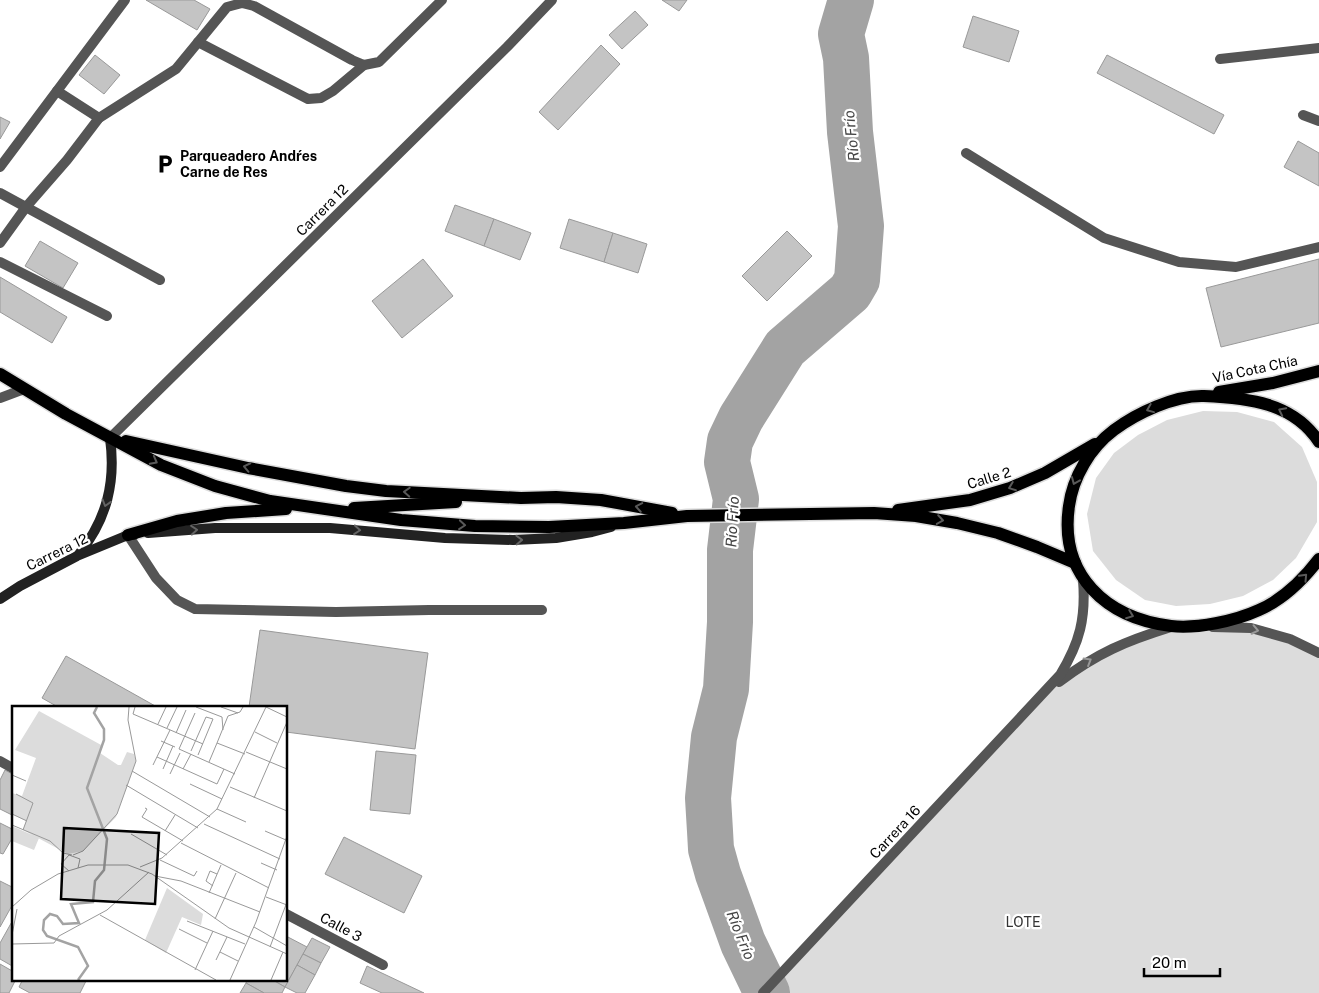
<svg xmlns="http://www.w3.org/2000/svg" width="1319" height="993" viewBox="0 0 1319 993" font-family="'Public Sans',sans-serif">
<rect width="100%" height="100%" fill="#fff"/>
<g fill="#dcdcdc">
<path d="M1203,411L1237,412L1274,422L1302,447L1317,482V522L1296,558L1273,580L1243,596L1210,604L1176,606L1145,600L1116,580L1093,551L1087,514L1096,478L1114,453L1138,435L1167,420Z"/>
<path d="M1172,626L1251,628L1319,653V993H763L1048,690L1076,669Z"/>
</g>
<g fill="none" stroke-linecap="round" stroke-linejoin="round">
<path stroke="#a3a3a3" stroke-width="46" d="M767,993L743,943L718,874L711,849L710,831L708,798L714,737L726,689L730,622V550L736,499L727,462L730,441L741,418L785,348L850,292L857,280L861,226L850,132L846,58L841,34L851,0"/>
</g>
<g fill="#c4c4c4" stroke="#999">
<path d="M146,0H194L210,9L197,30Z"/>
<path d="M662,0H687L679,11Z"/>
<path d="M635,11L648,25L622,49L609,35Z"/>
<path d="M973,16L1019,31L1009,62L963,47Z"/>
<path d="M601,45L620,64L558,130L539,112Z"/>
<path d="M95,55L120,75L104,94L79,75Z"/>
<path d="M1107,55L1224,115L1214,134L1097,73Z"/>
<path d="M0,117L10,122L0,139Z"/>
<path d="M1298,141L1319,153V186L1284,167Z"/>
<path d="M455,205L494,219L484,246L445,231Z"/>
<path d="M494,219L531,233L520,260L484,246Z"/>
<path d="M569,219L613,233L604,262L560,248Z"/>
<path d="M787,231L812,256L767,301L742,276Z"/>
<path d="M613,233L647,244L638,273L604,262Z"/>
<path d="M40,241L78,263L63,288L25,266Z"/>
<path d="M423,259L453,296L402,338L372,301Z"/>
<path d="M1319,259V323L1221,347L1206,288Z"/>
<path d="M0,277L67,317L52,343L0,312Z"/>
<path d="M260,630L428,653L415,749L286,732V707H249Z"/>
<path d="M66,656L157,707H58L42,698Z"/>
<path d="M376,751L416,755L410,814L370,810Z"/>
<path d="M5,770L14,775V816L0,809V780Z"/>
<path d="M0,823L14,830V835L3,854L0,853Z"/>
<path d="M344,837L422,876L404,913L325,874Z"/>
<path d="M0,881L14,888V902L0,927Z"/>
<path d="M14,918V967L0,959V943Z"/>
<path d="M286,936L307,947L285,987L271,979H286Z"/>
<path d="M312,938L330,947L321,963L303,954Z"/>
<path d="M303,954L321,963L315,975L297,965Z"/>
<path d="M0,964L14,972V979H16L9,993H0Z"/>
<path d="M297,965L315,975L305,993H297L285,987Z"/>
<path d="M367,966L424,993H382L360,983Z"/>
<path d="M23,979H87L80,993H30L19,987Z"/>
<path d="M247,979H271L285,987L282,993H264L246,983Z"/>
<path d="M246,983L264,993H240Z"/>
</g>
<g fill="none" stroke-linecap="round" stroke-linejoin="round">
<defs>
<g id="primary">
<path d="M0,374L66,414L161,465L215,486L270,501L401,520L475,526L549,527L624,523L687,516L874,513L916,516L957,523L998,533L1037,547L1075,563"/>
<path d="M1219,392L1273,383L1319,371"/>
<path d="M126,441L248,468L346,486L386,491L521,498L556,497L601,500L672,513"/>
<path d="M1319,442C1293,402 1247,398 1204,396C1175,395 1137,413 1114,430C1090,448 1073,477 1069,506C1059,575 1106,618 1171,626C1197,629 1235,621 1259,610C1284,599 1303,580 1319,559"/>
<path d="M354,508L456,502"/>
<path d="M898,510L970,500L1010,488L1045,473L1095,444"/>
<path d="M128,535L177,521L226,513L286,509"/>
</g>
</defs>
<use href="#primary" stroke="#dbdbdb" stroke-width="15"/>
<g stroke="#555" stroke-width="10">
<path d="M198,42L308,99L321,98L333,91L364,65"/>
<path d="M1220,59L1319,48"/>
<path d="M57,91L99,118"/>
<path d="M1303,115L1319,121"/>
<path d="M966,153L1104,238L1179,262L1236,267L1319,247"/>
<path d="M0,167L125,0"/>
<path d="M0,193L160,280"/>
<path d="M0,243L26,207L67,160L99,118L176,69L227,7L242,3L254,6L352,60L364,65L379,62L442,0"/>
<path d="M0,262L107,316"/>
<path d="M128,535L156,578L177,600L195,609L336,612L429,610H542"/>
</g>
<g stroke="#555" stroke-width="10">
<path d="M0,398L24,389"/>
<path d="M110,438L507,47L552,0"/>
<path d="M0,761L14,769"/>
<path d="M286,914L383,965"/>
</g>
<g stroke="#555" stroke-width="10">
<path d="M1213,627L1251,628L1290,639L1319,653"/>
<path d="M1059,682C1097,653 1126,641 1171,627"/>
<path d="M763,993L1060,675C1080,642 1086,618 1083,580"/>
</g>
<g stroke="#222" stroke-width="10">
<path d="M148,533L215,528H330L445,538L513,540L556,538L592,532L611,527"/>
<path d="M79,554C107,519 116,482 110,438"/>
<path d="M0,599L20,586L77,556L128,535H134"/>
</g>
<use href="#primary" stroke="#000" stroke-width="12"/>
</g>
<defs><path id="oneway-chevron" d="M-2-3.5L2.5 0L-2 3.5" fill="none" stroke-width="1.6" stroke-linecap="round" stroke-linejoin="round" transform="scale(1.25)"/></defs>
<g stroke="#595959">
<use href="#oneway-chevron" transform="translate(1150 409) rotate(158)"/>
<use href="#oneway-chevron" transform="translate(1282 411) rotate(-153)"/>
<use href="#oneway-chevron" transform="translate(154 461) rotate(28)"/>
<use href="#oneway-chevron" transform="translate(247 467) rotate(-168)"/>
<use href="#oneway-chevron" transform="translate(1075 481) rotate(113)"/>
<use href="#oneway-chevron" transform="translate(1012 487) rotate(159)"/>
<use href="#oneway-chevron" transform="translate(407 492) rotate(-177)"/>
<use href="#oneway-chevron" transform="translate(639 507) rotate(-170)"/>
<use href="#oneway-chevron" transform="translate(940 520) rotate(9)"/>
<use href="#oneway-chevron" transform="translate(462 525) rotate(5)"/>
<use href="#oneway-chevron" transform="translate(1304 577) rotate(-47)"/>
<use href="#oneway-chevron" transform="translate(1130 615) rotate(21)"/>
</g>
<g stroke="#646464">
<use href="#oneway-chevron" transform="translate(106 503) rotate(107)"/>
<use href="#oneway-chevron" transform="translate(194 530) rotate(-5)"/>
<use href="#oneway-chevron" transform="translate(357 530) rotate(5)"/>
<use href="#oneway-chevron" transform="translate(519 540) rotate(-2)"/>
</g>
<g stroke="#999">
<use href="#oneway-chevron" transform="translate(1255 630) rotate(12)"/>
<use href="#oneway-chevron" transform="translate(1088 661) rotate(-31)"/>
</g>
<defs>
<symbol id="parking-bare" viewBox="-9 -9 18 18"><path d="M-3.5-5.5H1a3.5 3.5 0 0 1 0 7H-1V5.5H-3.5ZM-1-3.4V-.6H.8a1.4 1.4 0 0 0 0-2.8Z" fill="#000" stroke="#fff" stroke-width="2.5" paint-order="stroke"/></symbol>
</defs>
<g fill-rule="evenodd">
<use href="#parking-bare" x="151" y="150" width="28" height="28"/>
</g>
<g text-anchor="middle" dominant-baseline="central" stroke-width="4.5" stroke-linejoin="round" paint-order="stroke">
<g font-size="14" font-weight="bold" fill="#000" stroke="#fff" text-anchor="start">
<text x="180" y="156">Parqueadero Andŕes<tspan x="180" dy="16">Carne de Res</tspan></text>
</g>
<g font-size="14" fill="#000" stroke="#fff">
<text transform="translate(322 210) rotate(-45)">Carrera 12</text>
<text transform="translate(1255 369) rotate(-12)">Vía Cota Chía</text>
<text transform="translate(989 478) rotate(-17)">Calle 2</text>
<text transform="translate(57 552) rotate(-26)">Carrera 12</text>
<text transform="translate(895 832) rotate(-47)">Carrera 16</text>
<text transform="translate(341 927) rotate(28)">Calle 3</text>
</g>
<g font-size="14" fill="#333" stroke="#fff">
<text x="1023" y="922">LOTE</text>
</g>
<g font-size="15" font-style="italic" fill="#444" stroke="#fff">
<text transform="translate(851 136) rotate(-96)">Río Frío</text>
<text transform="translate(732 522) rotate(-87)">Río Frío</text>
<text transform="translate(741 935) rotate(68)">Río Frío</text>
</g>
</g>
<g transform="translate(12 706)">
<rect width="275" height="275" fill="#fff"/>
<path d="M27,5L91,40L88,47L106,59H109L115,46L122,48L124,55L104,111L71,145L56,148L11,124L14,115L0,108V87L10,90L24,52L3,44ZM0,120L27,132L22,144L0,135ZM155,182L191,208L189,219L170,211L154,247L133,234Z" fill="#dcdcdc"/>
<path fill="none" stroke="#a3a3a3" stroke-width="2.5" d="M66,274L76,260L66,241L35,230L31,224L32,214L38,208L45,210L51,218L67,217L59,198L81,196L83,175L92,164L95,133L75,82L92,34V23L82,7L85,1"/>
<path fill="none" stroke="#999" stroke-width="1" d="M123,1L121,8L191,38M184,1L210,11L211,24M209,1L226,7M231,1L228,6L216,10L205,37L233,48M254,1L275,11M183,7L167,43L223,68M146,18L154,1M155,22L165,1M243,26L265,37M164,27L174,4M149,35L163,41M179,45L194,11L201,13L186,49M234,46L275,63M145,51L205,78L212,63M197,56L205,37M141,59L158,24M151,63L161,40M171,63L179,48M120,65L198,111M158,68L168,47M0,69L14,75M178,78L210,93M114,79L186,122M218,81L275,105M4,88L21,97L11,124M242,92L275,16M133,102L135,103L130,111L171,135M205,103L234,116M0,108L15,115M192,118L268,153M0,119L38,135L51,147L60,149M153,125L163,109M253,125L274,134M119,128L155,149M169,137L257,182M61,149L71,145L105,108L124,55L116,14L117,1M148,154L182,170L185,165M249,157L265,164M128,161L150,152L205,103L254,1M57,165L49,158L57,149L68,153L66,162M143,170L169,175L248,206M201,180L194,175L198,165L205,168M197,187L209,159M254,191L275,199M0,201L19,184L46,168L76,159H116L140,168L217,222L275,248M88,209L204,274M203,213L224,167M175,215L233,238M242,221L275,240M167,223L195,237M0,229L5,203M0,238L42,237L47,230L95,204L137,166M258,241L275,196M208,246L226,255M204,254L215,231M183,264L201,225M218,274L244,216L275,130M259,274L271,246"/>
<path fill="#000" fill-opacity="0.15" stroke="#000" stroke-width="2.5" d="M52,122L147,127L143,198L49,193Z"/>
<rect width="275" height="275" fill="none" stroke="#000" stroke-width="2.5"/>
</g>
<path d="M1144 968v8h76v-8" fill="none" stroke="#000000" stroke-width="2.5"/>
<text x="1152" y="968" font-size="15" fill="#000000" stroke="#ffffff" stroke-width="4" paint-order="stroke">20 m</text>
</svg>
